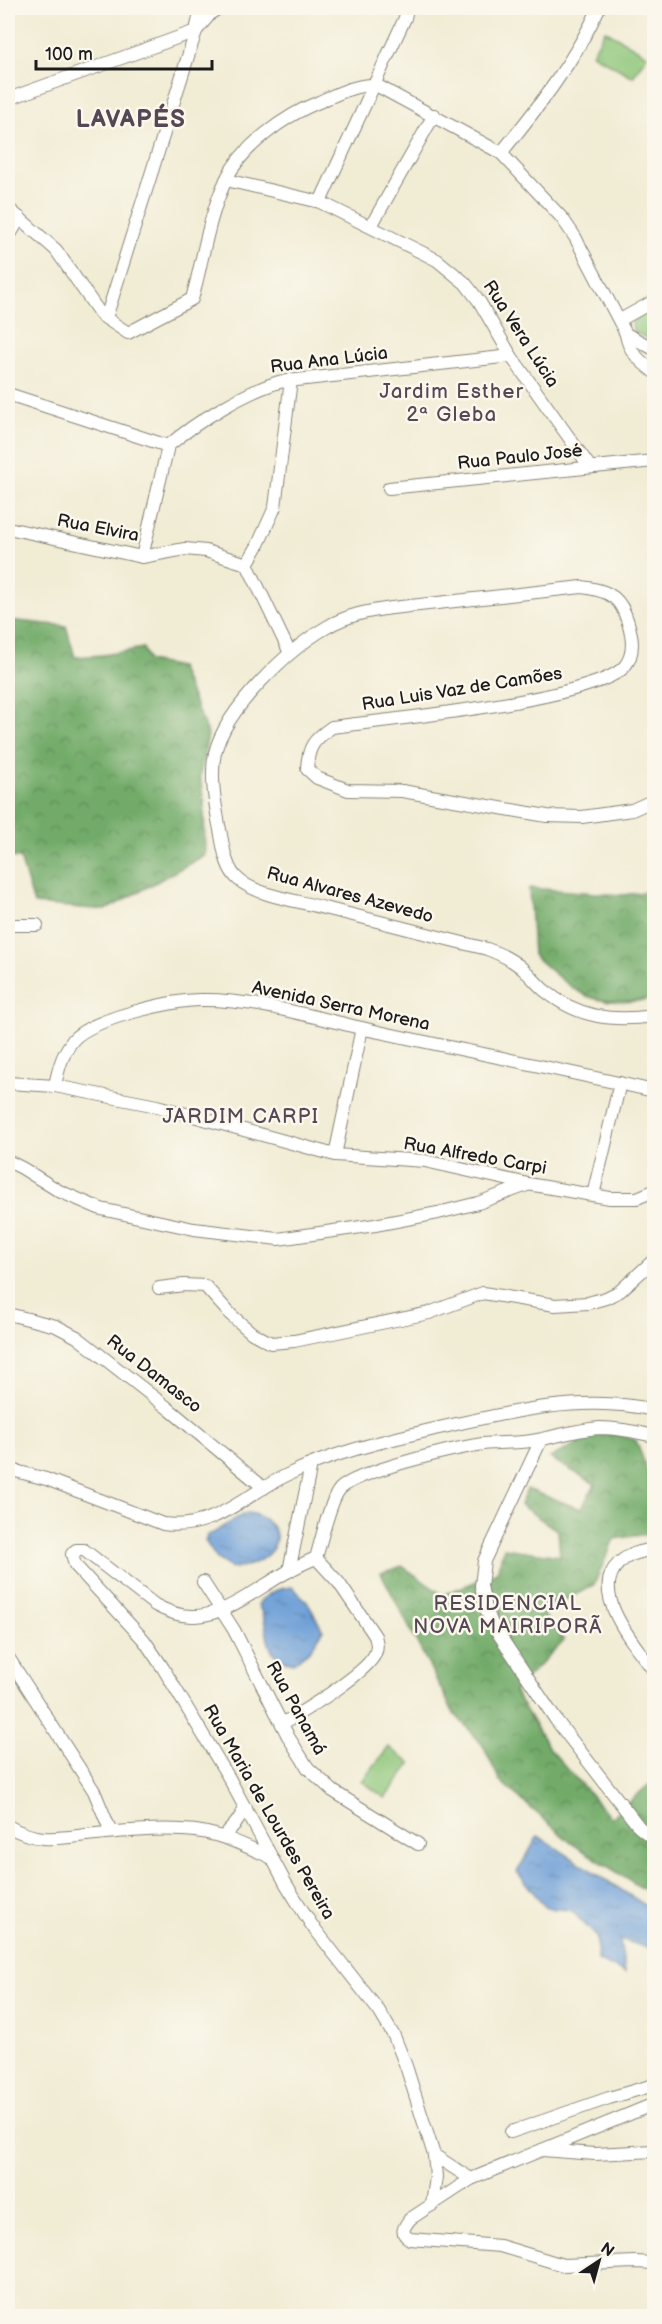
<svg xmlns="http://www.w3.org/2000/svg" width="662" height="2324" viewBox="0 0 662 2324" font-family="'Balsamiq Sans',sans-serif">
<defs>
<pattern id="forest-crowns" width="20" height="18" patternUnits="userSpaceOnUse" patternTransform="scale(1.5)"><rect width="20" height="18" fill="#72ab69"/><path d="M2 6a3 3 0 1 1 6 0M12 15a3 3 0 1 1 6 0" fill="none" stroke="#5d8a56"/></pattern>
<pattern id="water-ripples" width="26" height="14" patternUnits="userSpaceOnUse" patternTransform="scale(1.5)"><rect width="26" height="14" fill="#6c9ed7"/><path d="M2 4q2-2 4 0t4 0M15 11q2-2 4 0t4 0" fill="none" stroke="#5880ae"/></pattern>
</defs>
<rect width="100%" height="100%" fill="#fbf7ec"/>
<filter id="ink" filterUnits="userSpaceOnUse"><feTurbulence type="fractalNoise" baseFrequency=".0167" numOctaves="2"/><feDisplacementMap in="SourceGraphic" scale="12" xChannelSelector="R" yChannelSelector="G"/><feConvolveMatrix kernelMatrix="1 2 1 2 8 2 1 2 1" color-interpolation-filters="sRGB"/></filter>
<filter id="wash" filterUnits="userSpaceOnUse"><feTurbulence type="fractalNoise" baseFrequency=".008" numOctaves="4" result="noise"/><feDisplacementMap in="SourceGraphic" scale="24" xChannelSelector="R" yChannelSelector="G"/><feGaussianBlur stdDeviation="1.35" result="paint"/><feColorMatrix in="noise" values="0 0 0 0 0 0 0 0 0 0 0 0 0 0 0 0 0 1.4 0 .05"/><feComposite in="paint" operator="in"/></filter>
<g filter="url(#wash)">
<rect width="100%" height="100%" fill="#f1ecd4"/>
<g fill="#8dc679" stroke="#54714a" stroke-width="1.5">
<path d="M605,30L647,55L633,77L592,54Z"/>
<path d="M654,306V341L633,332L632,323L636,317Z"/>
<path d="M389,1747L411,1764L385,1798L362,1781Z"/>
</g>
<g fill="url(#forest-crowns)" stroke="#476442" stroke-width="1.5">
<path d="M8,620L66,626L75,657L103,655L143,648L148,661L179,667L208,734L200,776L204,802L205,855L106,910L34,904L20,858L8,857Z"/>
<path d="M529,888L622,895L654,891V998C634,1003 599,1004 581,993C563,983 548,968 533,955Z"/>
<path d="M612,1433L636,1440L654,1489V1533L614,1539L594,1585L542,1612L564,1640L514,1691L549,1748L611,1818L654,1780V1896L571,1843L500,1781L482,1744L453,1712L381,1573L402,1566L443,1595L497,1572L504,1548L560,1556L558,1531L520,1505L527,1489L581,1509L595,1484L550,1458L590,1436Z"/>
</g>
<g fill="url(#water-ripples)" stroke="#445d7a" stroke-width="1.5">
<path d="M247,1513C263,1514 284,1530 273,1548C264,1562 245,1568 231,1568L217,1559L205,1541L208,1535C223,1530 231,1519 247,1513Z"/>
<path d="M292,1587L307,1601L323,1631L311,1649L293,1663C257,1655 274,1630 258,1605C266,1593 277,1588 292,1587Z"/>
<path d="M538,1836L654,1911V1950L620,1939L625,1973L597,1960L598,1938L571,1910L546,1908L517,1872Z"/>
</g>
</g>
<g filter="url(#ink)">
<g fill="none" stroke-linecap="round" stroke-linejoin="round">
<defs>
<g id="street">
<path d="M8,99L196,31L211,13L219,8"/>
<path d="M501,153C540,105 573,63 599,8"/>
<path d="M226,180L320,202L437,260L465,283L479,301L511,356L590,467"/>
<path d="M320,202L405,18L407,8"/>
<path d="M8,208L56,250L101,315L128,333L192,299C203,260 208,217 226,180C241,147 286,115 319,102C337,94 356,84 376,85L501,153L562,218L575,237L626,334L654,349"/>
<path d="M371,226L434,115"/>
<path d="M8,238L20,218"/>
<path d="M106,318L196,31L201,8"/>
<path d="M620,320L654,301"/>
<path d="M626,334C628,351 641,362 654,372"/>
<path d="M8,394L168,446"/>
<path d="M168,446C196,422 243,393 279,382L511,356"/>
<path d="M389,488L654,461"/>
<path d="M8,528L142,557L185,549L206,551L247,564"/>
<path d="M142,557L168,446"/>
<path d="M290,653L247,564L257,547L275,507L291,380"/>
<path d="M654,800L632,810L582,817L547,816L402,791L348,790L317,778L307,769C308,747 313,740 332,727C383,720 597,700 625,666C637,651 631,630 625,614C617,593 602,590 582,587L392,608C369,611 347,615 327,627C289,649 225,709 215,753C210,776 215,803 219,825C223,842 224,868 239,880C258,896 300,901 324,908C379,921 433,936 487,949C501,954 513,960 524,970C531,976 537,984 544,990C578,1018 612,1022 654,1016"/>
<path d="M8,925H37"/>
<path d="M8,1083L55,1086L157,1106L335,1155L425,1161L528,1184L610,1198H637L654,1191"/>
<path d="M55,1086C58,1070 62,1054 73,1040C91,1019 172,1000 201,1000C259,999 322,1020 379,1032C471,1052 563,1070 654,1091"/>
<path d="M335,1155L362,1028"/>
<path d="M8,1161L22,1168L59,1191L101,1209L194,1229L278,1239L375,1225L438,1213L478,1203L527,1185"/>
<path d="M593,1195L620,1083"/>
<path d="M159,1288L184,1285L205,1286L231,1315L252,1333L271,1343L294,1341L429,1313L483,1293L555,1305L588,1303L606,1298L620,1291L654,1260"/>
<path d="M8,1314L56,1326L77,1337L169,1409L264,1488"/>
<path d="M541,1440L484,1561L481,1586L486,1609L492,1624L556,1720L639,1827L654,1839"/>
<path d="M8,1469L46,1479L163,1524C214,1531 244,1495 287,1475C334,1452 388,1440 439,1428C508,1412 583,1394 654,1410"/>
<path d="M654,1549C644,1551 632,1553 624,1559C583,1587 635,1645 654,1671"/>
<path d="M289,1571L311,1465"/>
<path d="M203,1582L234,1630L289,1738L308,1768L333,1791L418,1844"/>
<path d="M8,1657L94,1791L111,1832"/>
<path d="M282,1724C303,1711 365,1675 375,1654C378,1647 377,1643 375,1636L339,1583L316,1558"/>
<path d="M8,1826C40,1845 62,1837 96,1834C124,1831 155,1828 183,1830C215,1831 242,1844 270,1857"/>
<path d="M223,1837L236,1823L246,1808"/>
<path d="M654,2104L471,2179L410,2219C404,2227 399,2233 410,2239L500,2246L563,2265L635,2262L654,2263"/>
<path d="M511,2132L609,2098L654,2085"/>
<path d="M542,2150L595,2154L654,2151"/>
<path d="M434,2155L471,2179"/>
<path d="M432,2205L436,2177L434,2155L406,2066L394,2036L379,2011L311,1924L286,1884L229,1778L163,1668L144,1640L75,1565L72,1554L76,1550H84L155,1605C168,1612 181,1617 195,1616C225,1616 261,1586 287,1572C296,1567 306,1562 316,1558C321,1542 330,1500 340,1489C357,1471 456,1448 483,1444C502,1442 523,1444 542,1439C562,1435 580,1429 600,1428C618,1428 637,1432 654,1436"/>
</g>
</defs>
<use href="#street" stroke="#868478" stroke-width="14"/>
<use href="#street" stroke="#fff" stroke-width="12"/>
</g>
</g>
<g text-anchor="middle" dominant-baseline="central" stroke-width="5" stroke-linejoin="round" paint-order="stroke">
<g font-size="18" fill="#1c1c1c" stroke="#fbf7ec">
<text transform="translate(521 334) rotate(57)">Rua Vera Lúcia</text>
<text transform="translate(329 360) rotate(-7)">Rua Ana Lúcia</text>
<text transform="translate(520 457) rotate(-6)">Rua Paulo José</text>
<text transform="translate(98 528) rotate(11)">Rua Elvira</text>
<text transform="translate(462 689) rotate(-9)">Rua Luis Vaz de Camões</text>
<text transform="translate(350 895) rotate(15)">Rua Alvares Azevedo</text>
<text transform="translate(341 1006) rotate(12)">Avenida Serra Morena</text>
<text transform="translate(475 1156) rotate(10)">Rua Alfredo Carpi</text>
<text transform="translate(154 1374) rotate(38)">Rua Damasco</text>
<text transform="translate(296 1708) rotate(61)">Rua Panamá</text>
<text transform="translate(269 1812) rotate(60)">Rua Maria de Lourdes Pereira</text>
</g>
<g font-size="20" letter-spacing="1.5" fill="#544855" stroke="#fbf7ec">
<text x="452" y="392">Jardim Esther<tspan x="452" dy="23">2ª Gleba</tspan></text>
<text x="241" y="1117">JARDIM CARPI</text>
<text x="508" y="1604">RESIDENCIAL<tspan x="508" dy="23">NOVA MAIRIPORÃ</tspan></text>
</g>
<g font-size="24" font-weight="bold" letter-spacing="1.5" fill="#544855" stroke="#fbf7ec">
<text x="131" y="119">LAVAPÉS</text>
</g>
</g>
<rect width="662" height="2324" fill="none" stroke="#fbf7ec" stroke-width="30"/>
<g transform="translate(599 2261) rotate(36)" stroke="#fbf7ec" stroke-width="4.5" paint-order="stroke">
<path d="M0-4.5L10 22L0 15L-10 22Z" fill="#1c1c1c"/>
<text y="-9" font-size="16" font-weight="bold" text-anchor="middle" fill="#1c1c1c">N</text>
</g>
<path d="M36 60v9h176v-9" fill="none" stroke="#1c1c1c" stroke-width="3"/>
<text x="45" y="60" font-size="18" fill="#1c1c1c" stroke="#fbf7ec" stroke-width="4.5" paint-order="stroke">100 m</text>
</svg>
